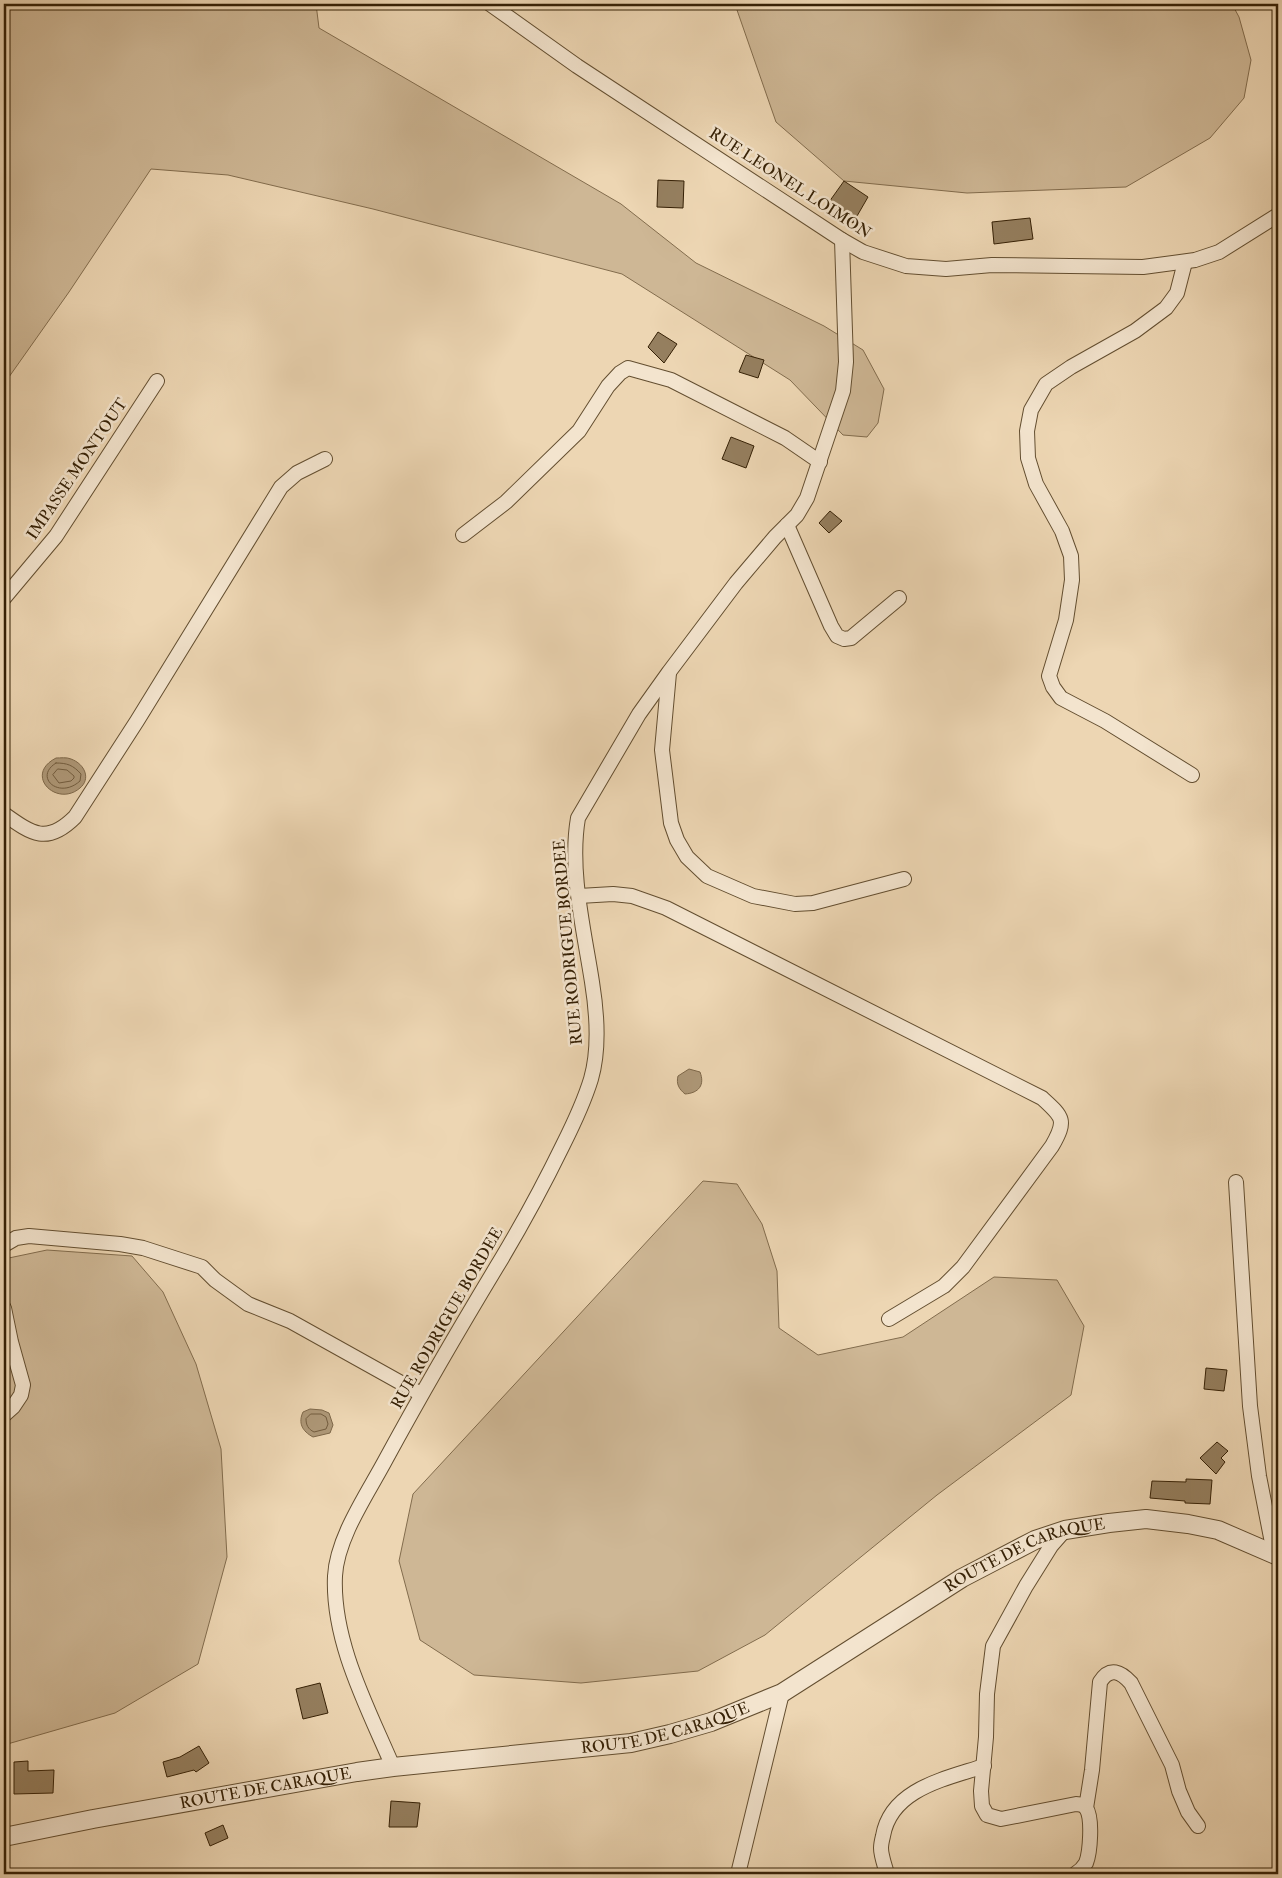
<svg xmlns="http://www.w3.org/2000/svg" width="1282" height="1878" viewBox="0 0 1282 1878" font-family="'IM FELL Double Pica',serif">
<rect width="100%" height="100%" fill="#edd6b3"/>
<filter id="stains"><feTurbulence type="fractalNoise" baseFrequency=".004" numOctaves="4"/><feColorMatrix values="0 0 0 0 .2 0 0 0 0 .09 0 0 0 0 .02 0 0 0 .5 -.17"/></filter>
<radialGradient id="worn" r=".72"><stop offset=".6" stop-color="#630" stop-opacity="0"/><stop offset="1" stop-color="#630" stop-opacity=".3"/></radialGradient>
<g fill="#ceb795" stroke="#826c4d">
<path d="M4,4H316L319,28L621,204L696,263L824,326L863,350L884,389L878,423L867,437L843,435L790,380L622,274L373,209L228,175L151,169L69,292L4,384Z"/>
<path d="M739,4H1232L1239,17L1251,60L1244,98L1210,138L1126,187L967,193L844,181L776,122L737,10Z"/>
<path d="M703,1181L737,1184L762,1224L777,1271L779,1328L818,1355L903,1337L994,1277L1057,1280L1084,1326L1071,1395L937,1495L765,1635L698,1671L581,1683L474,1675L420,1640L399,1561L413,1494Z"/>
<path d="M47,1250L132,1256L163,1292L196,1364L221,1449L227,1557L198,1664L115,1713L4,1745V1259Z"/>
</g>
<g fill="#ae9878" stroke="#7e684a">
<path d="M56,758C60,758 67,757 71,759C85,764 91,779 80,788C57,808 23,775 56,758Z"/>
<path d="M689,1069L700,1072C705,1085 699,1093 685,1094C679,1089 676,1084 678,1076Z"/>
<path d="M310,1409L322,1410L329,1413L333,1425L330,1433L313,1437C302,1431 298,1423 303,1412Z"/>
</g>
<g fill="none" stroke-linecap="round" stroke-linejoin="round">
<g stroke="#725c3e" stroke-width="1">
<path d="M56,763C67,763 73,765 81,774L80,781C59,800 33,777 56,763Z"/>
<path d="M58,769L67,770L74,776V778L71,781L59,783L53,775Z"/>
<path d="M311,1414H321L326,1417L328,1424L326,1429L314,1432C308,1429 306,1425 306,1419Z"/>
</g>
</g>
<g fill="#957f5f" stroke="#352005">
<path d="M658,180L684,181L683,208L657,207Z"/>
<path d="M844,181L868,197L853,223L835,211L837,207L829,202Z"/>
<path d="M1030,218L1033,239L994,244L992,222Z"/>
<path d="M658,332L677,344L664,363L648,347Z"/>
<path d="M746,355L764,360L758,378L739,372Z"/>
<path d="M731,437L754,446L746,468L722,459Z"/>
<path d="M830,511L842,521L829,533L819,523Z"/>
<path d="M1206,1368L1227,1370L1224,1391L1204,1389Z"/>
<path d="M1217,1442L1228,1451L1221,1458L1225,1462L1216,1474L1200,1458Z"/>
<path d="M1186,1479L1212,1480L1210,1504L1185,1503V1501L1150,1498L1152,1481L1186,1482Z"/>
<path d="M320,1683L328,1713L303,1719L296,1689Z"/>
<path d="M199,1746L209,1763L196,1772L194,1770L167,1777L163,1762L180,1757Z"/>
<path d="M28,1761V1771L54,1770L53,1793L14,1794V1762Z"/>
<path d="M391,1801L420,1803L417,1827H389Z"/>
<path d="M223,1825L228,1838L210,1846L205,1833Z"/>
</g>
<g fill="none" stroke-linecap="round" stroke-linejoin="round">
<defs>
<g id="minor">
<path d="M490,4L577,66L842,240L863,252L906,266L946,269L992,265L1143,267L1195,260L1219,252L1278,215"/>
<path d="M1185,262L1177,293L1166,308L1135,331L1071,367L1046,384L1031,410L1027,431L1028,458L1036,484L1062,531L1071,556L1072,580L1066,620L1049,676L1053,687L1061,698L1105,721L1192,775"/>
<path d="M787,525L831,626L837,636L844,639L851,638L899,598"/>
<path d="M463,535L506,502L579,431L608,386L620,373L628,368L671,380L785,438L820,462"/>
<path d="M4,598L56,536L157,381"/>
<path d="M669,673L662,750L671,823L677,840L687,857L707,876L753,896L795,904L813,903L904,879"/>
<path d="M4,814C32,834 47,845 75,817L137,721L281,487L297,473L325,459"/>
<path d="M579,896L613,894L632,896L666,908L1042,1098C1063,1117 1067,1120 1052,1146L963,1267L944,1286L889,1319"/>
<path d="M1236,1182L1250,1406L1259,1476L1274,1553"/>
<path d="M4,1245L16,1238L29,1236L120,1244L143,1248L202,1267L215,1280L248,1304L290,1321L421,1394"/>
<path d="M4,1308L11,1342L23,1385L21,1395L13,1407L4,1415"/>
<path d="M1065,1530L1051,1546L1026,1586L993,1646L987,1694L986,1737L981,1791L982,1806L987,1815L1001,1819L1076,1804C1079,1804 1084,1805 1086,1808C1093,1818 1090,1853 1086,1863C1083,1868 1080,1871 1075,1874"/>
<path d="M393,1767C368,1708 332,1642 335,1576C337,1537 368,1493 386,1459C423,1391 462,1324 502,1258C524,1221 544,1184 563,1145C574,1123 584,1102 591,1079C600,1048 597,1013 592,982C584,930 569,870 578,818L639,714L669,672L736,583L775,537L797,515L807,498L843,391L846,362L842,240"/>
<path d="M1086,1808L1092,1770L1100,1682C1110,1666 1121,1672 1131,1683L1172,1765L1179,1791L1188,1812L1198,1826"/>
<path d="M738,1874L782,1693"/>
<path d="M887,1874C885,1866 881,1856 881,1848C881,1844 882,1840 883,1836C891,1789 945,1779 984,1766"/>
</g>
<g id="tertiary">
<path id="s1" d="M4,1837L93,1819L357,1772L393,1767L631,1743L670,1734L711,1722L782,1693L962,1578L1035,1540L1065,1530L1109,1523L1146,1519L1188,1524L1218,1530L1278,1556"/>
</g>
</defs>
<use href="#minor" stroke="#634e30" stroke-width="16"/>
<use href="#tertiary" stroke="#634e30" stroke-width="20"/>
<use href="#minor" stroke="#f3e4ce" stroke-width="14"/>
<use href="#tertiary" stroke="#f3e4ce" stroke-width="18"/>
</g>
<g text-anchor="middle" dominant-baseline="central" stroke-width="5" stroke-linejoin="round" paint-order="stroke">
<g font-size="16" fill="#352005" stroke="#f3e4ce">
<text transform="translate(790 183) rotate(33)">RUE LEONEL LOIMON</text>
<text transform="translate(77 469) rotate(-56)">IMPASSE MONTOUT</text>
<text transform="translate(568 942) rotate(-95)">RUE RODRIGUE BORDEE</text>
<text transform="translate(447 1318) rotate(-60)">RUE RODRIGUE BORDEE</text>
<text stroke="none"><textPath href="#s1" startOffset="1075">ROUTE DE CARAQUE</textPath></text>
<text stroke="none"><textPath href="#s1" startOffset="671">ROUTE DE CARAQUE</textPath></text>
<text stroke="none"><textPath href="#s1" startOffset="266">ROUTE DE CARAQUE</textPath></text>
</g>
</g>
<rect width="1282" height="1878" fill="none" stroke="#edd6b3" stroke-width="20"/>
<rect x="5" y="5" width="1272" height="1868" fill="none" stroke="#352005" stroke-width="2.5"/>
<rect x="10" y="10" width="1262" height="1858" fill="none" stroke="#352005"/>
<rect width="100%" height="100%" filter="url(#stains)"/>
<rect width="100%" height="100%" fill="url(#worn)"/>
</svg>
